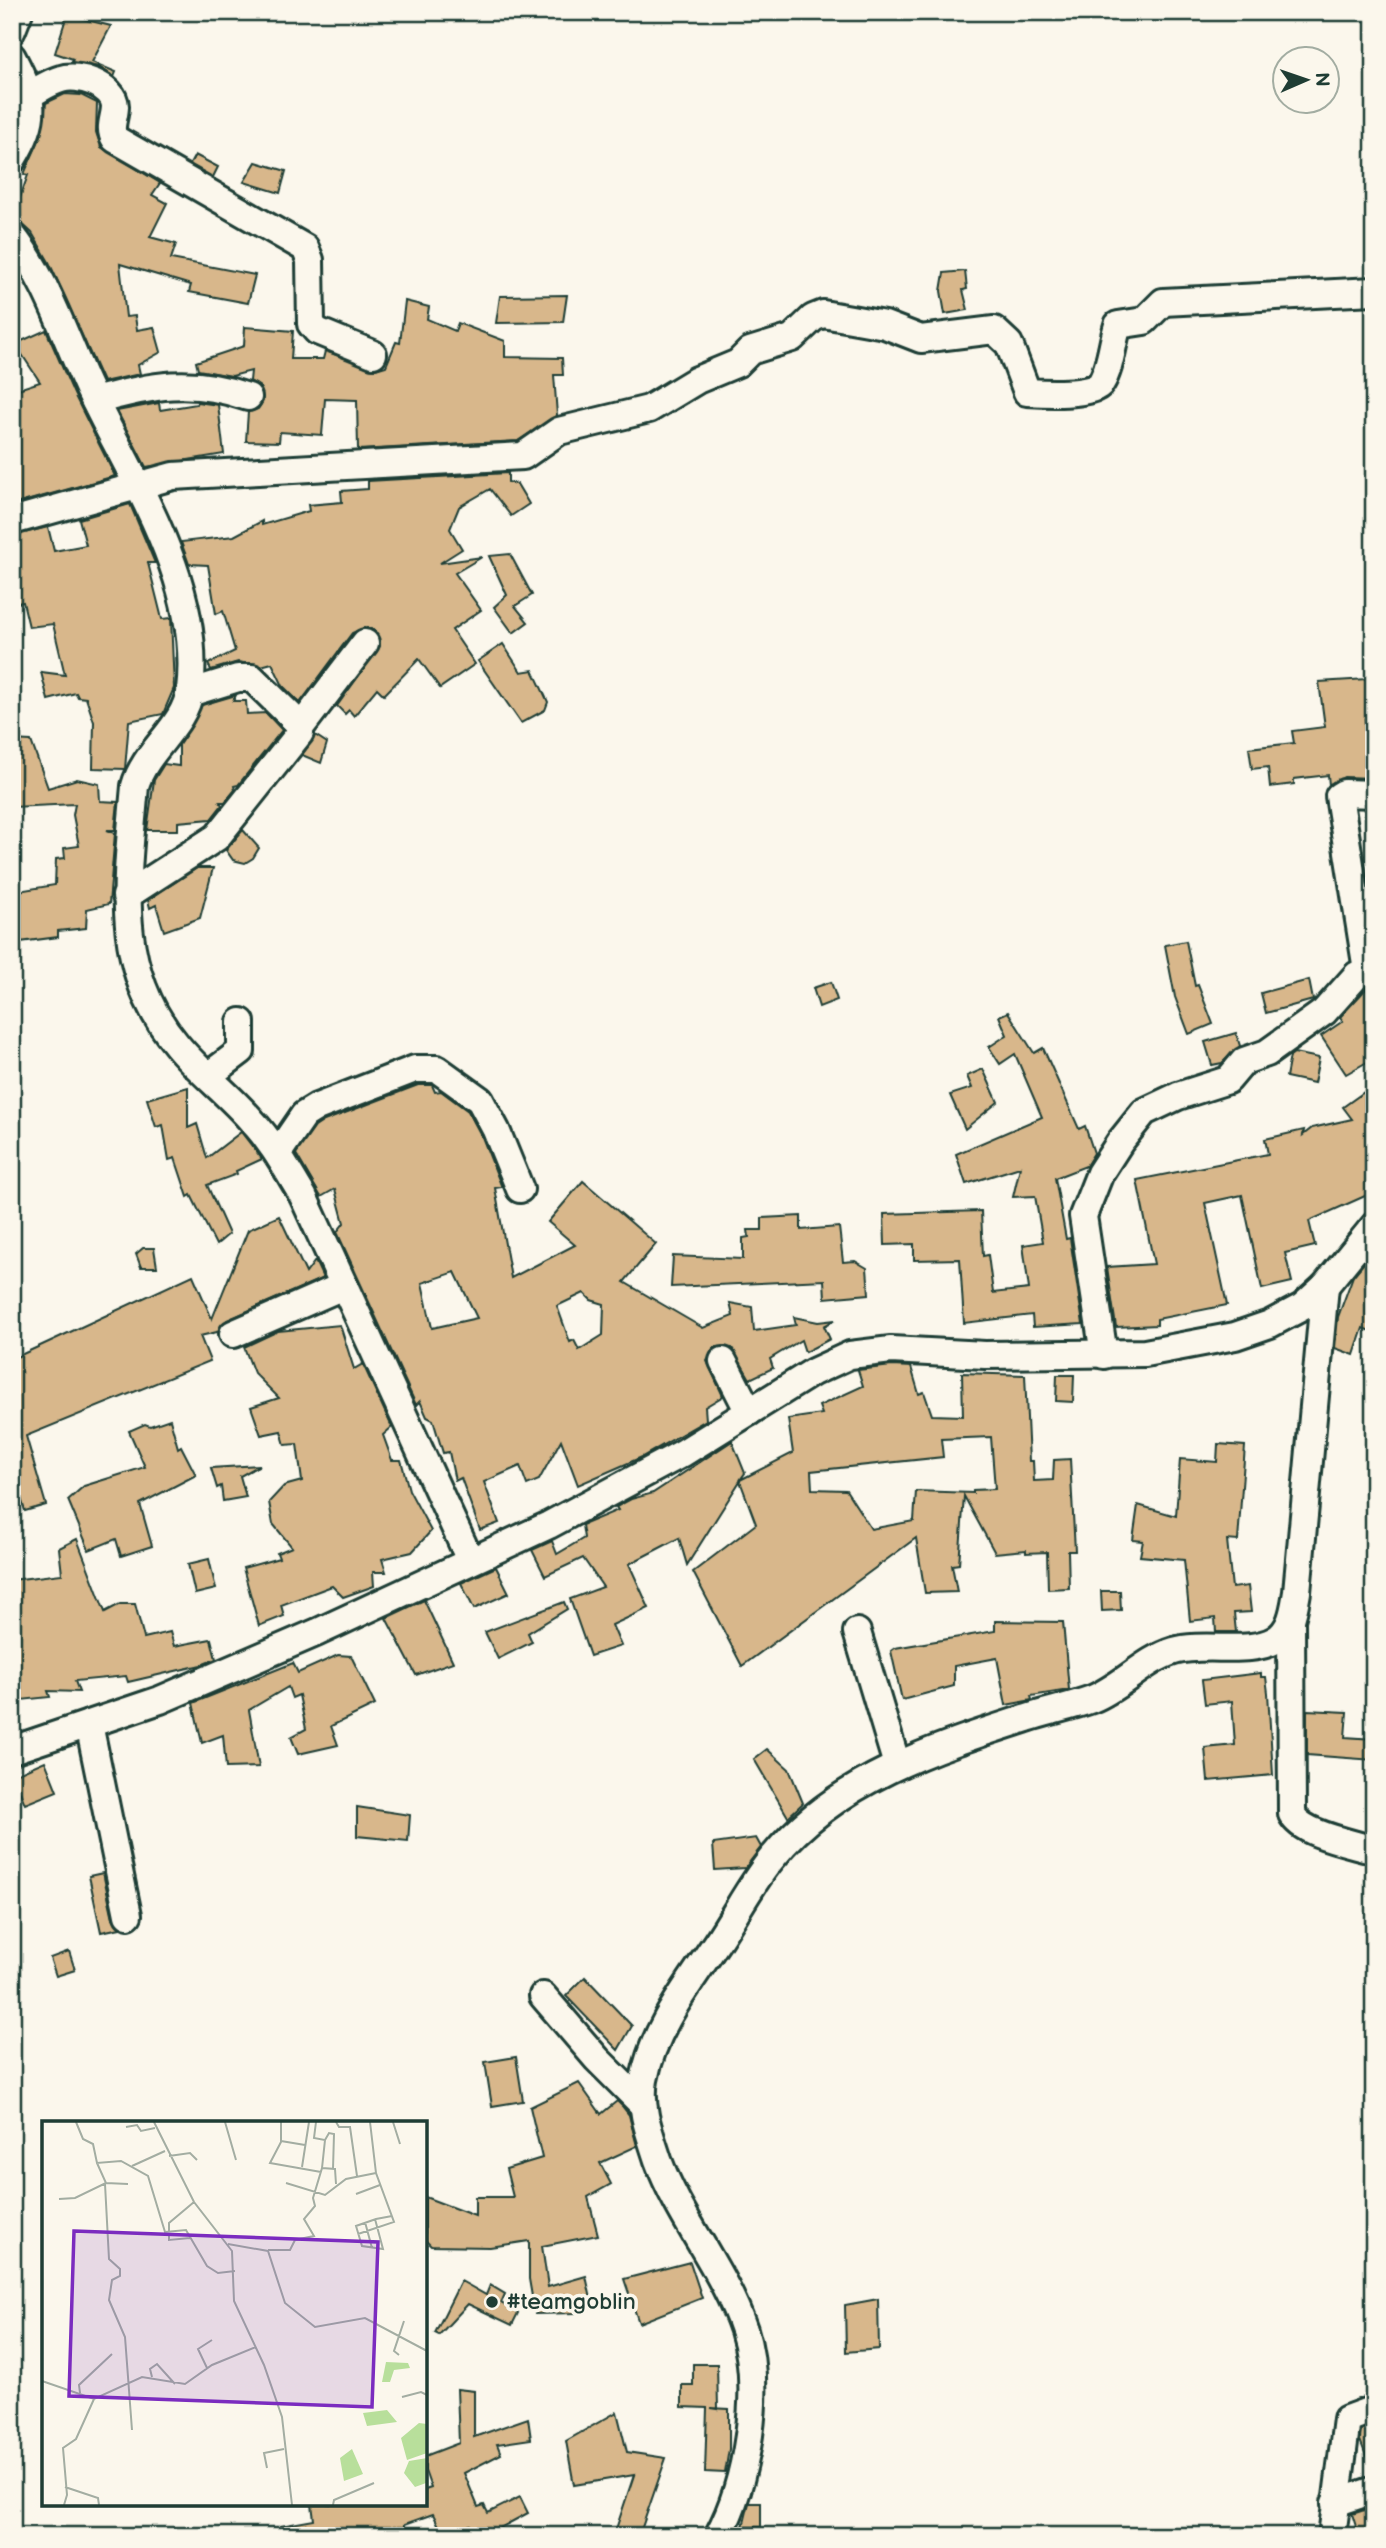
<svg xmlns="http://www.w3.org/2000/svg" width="1386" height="2548" viewBox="0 0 1386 2548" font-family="'Balsamiq Sans',sans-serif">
<rect width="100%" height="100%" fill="#fbf7ec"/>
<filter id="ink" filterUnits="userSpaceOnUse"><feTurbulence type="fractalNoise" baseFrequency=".0143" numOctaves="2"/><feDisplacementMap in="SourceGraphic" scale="14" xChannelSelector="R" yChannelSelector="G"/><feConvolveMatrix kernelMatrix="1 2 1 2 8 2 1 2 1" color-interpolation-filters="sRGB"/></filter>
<g filter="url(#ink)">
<g fill="#d8b78b" stroke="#1f3d34" stroke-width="2" fill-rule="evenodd">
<path d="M67,15L111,26L92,62L116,72L114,77L99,67L72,62L73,59L55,53Z"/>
<path d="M65,94L81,95L97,103L96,132L101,147L160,183L152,195L167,203L150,237L176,244L171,259L255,275L248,303L189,292L191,285L120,264L126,317L135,316L137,330L154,327L161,352L138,365L140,374L103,382L49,262L32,233L19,221L12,220L28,175L24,174L41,136L46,103Z"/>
<path d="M195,155L218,167L213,177L190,164Z"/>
<path d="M256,162L286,171L280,193L244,182Z"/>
<path d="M965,271L967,289L963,290L968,310L945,314L941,291L944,273Z"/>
<path d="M567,295L563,322L496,323L500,296Z"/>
<path d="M405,301L429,307L427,319L455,331L458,323L505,341V357L562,358L563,375H554L557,415L518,441L358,450L357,400L325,399L322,435L280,432L279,442L246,441L248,412L258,409L263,401L260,387L250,381L251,371L232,376L198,370L196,362L244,346L245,327L293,331L291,359H323L325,351L376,369L386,366L396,342L400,343Z"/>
<path d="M46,330L74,394L115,476L12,505V391L40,382L15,344Z"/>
<path d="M197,402L218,405L224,454L146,467L117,411L159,403L160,410L197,404Z"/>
<path d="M508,473V482L517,484L529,504L511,516L490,489L459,507L450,529L462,549L440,563L482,557L455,573L481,610L452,630L475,664L440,688L419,659L384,695L377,688L354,716L349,710L345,714L337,706L380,646L375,631L366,627L352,633L300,703L283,686L272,663L261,666L238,662L211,670L208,664L235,651L223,611L216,614L208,565L189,564L181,542L234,536L262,521V525L309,511L308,505L342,502L341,491L368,489V481Z"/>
<path d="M130,504L155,563H148L162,619L171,618L174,688L163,714L129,721L125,769L93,768L94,722L86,698L78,697L76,693L48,700L41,672L65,675L53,624L29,627L23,602L12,604V536L48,527L54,551L86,545L79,519Z"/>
<path d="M510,554L532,595L515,606L528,622L513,633L494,607L507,595L489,556Z"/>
<path d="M503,644L521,672L533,670L548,702L545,710L521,723L478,661Z"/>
<path d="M1367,679L1369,719H1365L1374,778L1344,777L1329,785L1328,775L1294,779V784L1270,787L1268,767L1252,769L1249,748L1294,743L1292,731L1325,727L1319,682Z"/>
<path d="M236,695L233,701H246L247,714L266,713L282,730L238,785L234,786L235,790L225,802H220L222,805L211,819L178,822V830H147L154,780L164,764L179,766V745L202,705Z"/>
<path d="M315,735L327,743L321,763L302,755Z"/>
<path d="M12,740L31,741L48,788L77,779L99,784L100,801L118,802L115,830H107L115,833L109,904L87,909L86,928L58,931V937L12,943V892L55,885L56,859L65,858L64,848L79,846L73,815L75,804L12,807Z"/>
<path d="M243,830L259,848L253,858L245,863L233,860L226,850Z"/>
<path d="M197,868H213L200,918L164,931L156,905L150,908L148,900Z"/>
<path d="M1186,941L1195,986L1198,985L1213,1024L1189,1034L1175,997L1165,945Z"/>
<path d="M1309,980L1313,1000L1266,1013L1261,993Z"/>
<path d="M831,982L837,1000L819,1007L813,988Z"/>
<path d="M1374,985V1058L1346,1074L1321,1036L1343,1021L1340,1017L1367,988Z"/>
<path d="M1008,1012L1034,1053L1043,1048L1079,1129L1085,1126L1094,1153L1086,1166L1055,1178L1066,1239L1070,1238L1083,1324L1033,1327L1032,1315L964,1323L960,1259L914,1260V1244L885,1245L884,1214L981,1211L983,1256L988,1255L993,1293L1029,1289L1023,1245L1043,1242L1035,1196L1013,1197L1020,1167L966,1184L956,1154L1042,1117L1015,1054L1000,1064L989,1047L1007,1035L999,1016Z"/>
<path d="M1236,1033L1240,1046L1222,1063L1212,1065L1205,1042Z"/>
<path d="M1294,1053L1319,1058L1314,1083L1286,1077L1290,1056Z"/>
<path d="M983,1069L998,1102L965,1129L950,1095L972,1088L967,1076Z"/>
<path d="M418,1085H432L435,1092L441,1091L468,1111L482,1137L501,1185L502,1187L495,1188L511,1278L575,1245L548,1222L583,1181L656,1244L624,1282L703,1328L733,1316L730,1303L752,1307L754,1331L796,1325L794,1317L818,1322L835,1320L824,1326L830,1339L805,1352L801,1340L770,1359L773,1368L750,1379L732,1348L715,1347L707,1361L723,1396L705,1407L706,1420L642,1457L578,1485L561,1440L539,1480L527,1485L520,1466L484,1482L499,1523L480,1530L461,1478L455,1481L449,1452L443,1453L433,1420L427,1417L420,1401L416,1405L337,1232L344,1223L335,1189L321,1197L296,1154L315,1127L324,1121ZM455,1272L477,1318L432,1328L422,1283ZM584,1293L591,1300L604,1304L603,1335L579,1350L574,1340L570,1342L557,1306Z"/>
<path d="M1374,1085V1192L1309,1221L1315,1246L1285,1253L1292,1282L1262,1289L1242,1195L1205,1203L1227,1305L1157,1319V1325L1116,1327L1107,1267L1154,1264L1137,1180L1268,1154L1265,1139L1304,1130L1303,1135L1312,1128L1352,1119L1343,1107Z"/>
<path d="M188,1087V1128L197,1124L207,1158L241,1132L262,1159L236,1171L237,1174L207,1185L229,1234L216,1245L191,1195L188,1197L175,1158L169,1160L163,1125L156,1127L147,1099Z"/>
<path d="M279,1216L306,1273L315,1261L323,1278L227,1320L217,1332L200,1336L210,1361L26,1436L46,1505L25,1511L12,1469V1359L193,1275L212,1319L248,1230Z"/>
<path d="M801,1216V1230L839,1227L843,1262L855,1261L867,1268L869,1294L825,1298L824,1280L671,1287L673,1256L743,1259V1238L749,1237L748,1230H762V1218Z"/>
<path d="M143,1248H154L157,1267H141L136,1254Z"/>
<path d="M1374,1251V1321L1370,1331L1363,1328L1354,1355L1335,1348L1338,1317L1353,1276Z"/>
<path d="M340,1325L354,1369L363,1364L392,1427L383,1435L392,1460H401L409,1490L431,1531L412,1552L382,1559L386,1572H373L374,1586L343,1597L332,1586L281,1605L284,1616L259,1626L243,1568L279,1558L277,1553L292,1547L273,1524L269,1502L284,1486L302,1481L297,1444L285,1445L281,1431L261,1435L251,1407L279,1398L254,1373L244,1347L278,1331Z"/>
<path d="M892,1366L911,1367L919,1394L924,1392L932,1415L963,1416L962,1373L1025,1375L1029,1461H1033L1034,1481L1053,1480L1054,1460L1070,1459L1075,1551H1068L1069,1588L1048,1589L1047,1552L1026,1553V1550L995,1553L964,1496L959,1564L952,1565L957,1592L925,1593L916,1538L742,1666L693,1572L756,1524L740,1481L687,1565L679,1538L629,1564L649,1608L612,1625L621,1646L590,1656L570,1599L603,1587L583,1558L545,1576L532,1550L552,1541L557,1554L584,1538L582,1525L618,1510L616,1507L631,1499L653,1493L732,1441L745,1473L740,1480L793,1453L788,1419L822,1414L819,1406L863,1386L858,1370ZM991,1437L995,1489L973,1490V1493L916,1491L914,1521L871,1529L846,1490L812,1489L811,1471L943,1457L941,1439Z"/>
<path d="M1057,1375H1074L1073,1402L1056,1401Z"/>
<path d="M170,1419L178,1448L181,1446L196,1475L140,1504L152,1546L121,1556L116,1539L89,1550L68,1500L84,1486L145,1467L129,1431L145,1424L150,1426Z"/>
<path d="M1218,1444L1245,1446L1238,1541L1227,1540L1232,1588L1248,1586L1251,1612L1234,1613L1236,1632H1216L1215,1618L1190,1621L1184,1560L1140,1556L1143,1541L1133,1540L1138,1505L1176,1516L1180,1459L1217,1462Z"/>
<path d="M260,1465L240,1476L246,1497L223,1501L221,1486L217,1488L211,1468Z"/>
<path d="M77,1539L105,1612L120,1604H135L144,1638L170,1632L174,1646L211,1639L216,1659L201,1665L128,1682L126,1676L75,1681L79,1692L48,1691L50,1697L12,1701V1580L62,1574L59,1548Z"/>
<path d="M209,1559L216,1589L195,1594L188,1564Z"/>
<path d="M496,1567L509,1593L474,1609L461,1583Z"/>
<path d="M1101,1591H1120L1121,1610L1102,1611Z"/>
<path d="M424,1600L453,1662L416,1675L386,1618Z"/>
<path d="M564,1602L567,1609L528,1633L532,1642L498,1659L485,1632Z"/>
<path d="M995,1621L1063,1622L1069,1690L1031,1696L1032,1700L1006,1705L997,1658L954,1666V1686L902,1700L891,1651L895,1648L995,1631Z"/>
<path d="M338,1655L351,1656L375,1705L331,1726L338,1745L298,1754L291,1737L306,1729L299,1695L292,1698L288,1687L249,1710L259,1767L226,1768L223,1735L202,1743L193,1703L293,1663L298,1673Z"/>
<path d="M1261,1673V1677H1266L1268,1693L1273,1775L1208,1781L1205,1748L1235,1745L1232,1701L1205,1704L1202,1680Z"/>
<path d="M1307,1710L1347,1712L1345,1737L1374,1739V1760L1307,1755Z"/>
<path d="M767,1749L789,1769L803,1803L788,1817L754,1759Z"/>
<path d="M45,1761L57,1791L25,1804L13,1775Z"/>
<path d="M357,1807L410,1815L408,1841L357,1836Z"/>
<path d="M756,1838L761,1847L745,1868L715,1870L713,1844Z"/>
<path d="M103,1873L113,1918L120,1928L101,1932L89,1876Z"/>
<path d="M69,1951L75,1970L56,1976L50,1958Z"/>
<path d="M585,1977L632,2026L618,2050L566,1996Z"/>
<path d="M516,2057L523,2101L492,2106L485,2062Z"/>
<path d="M579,2083L601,2114L617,2101L622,2106L629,2115L637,2146L600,2163L611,2184L588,2197L598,2235L542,2246L548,2287L586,2276L593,2308L575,2313L535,2314L529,2279V2241L490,2247L431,2246L425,2240V2197L475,2216V2197H513L506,2169L542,2158L530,2107Z"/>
<path d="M690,2262L702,2298L639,2323L624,2279Z"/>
<path d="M461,2281L486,2295L490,2285L505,2294L501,2303L518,2313L512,2325L468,2304L439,2335L435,2333Z"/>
<path d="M878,2299L879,2349L846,2352L845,2305Z"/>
<path d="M693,2364H717L718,2409L711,2408L729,2409V2449L725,2473L705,2472L707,2408L682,2407V2385H693Z"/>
<path d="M457,2389L474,2391V2437L528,2418L531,2439L497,2444L501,2454L464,2473L478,2507L484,2505L488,2513L520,2497L528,2513L500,2528L503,2536H479L470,2525L444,2536L433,2514L405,2524V2531L396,2536H281L280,2526L314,2520L312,2504H425V2490L431,2488L425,2471V2456L459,2443Z"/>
<path d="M617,2412L627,2452L666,2458L639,2536L616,2529L634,2475L574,2485L566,2441Z"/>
<path d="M1374,2426V2471H1372L1360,2440L1361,2430Z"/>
<path d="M749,2503H761V2527H743Z"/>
<path d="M1374,2507V2536H1359L1352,2514Z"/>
</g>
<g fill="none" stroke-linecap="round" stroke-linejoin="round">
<defs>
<g id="minor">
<path d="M12,30L19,12"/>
<path d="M12,57C35,101 38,116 12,160"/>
<path d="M30,94C40,89 50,82 61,79C78,73 114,85 115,106C115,118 108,128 115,139L305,248L310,260L311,324L317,331L373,354"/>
<path d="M12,235C46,278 65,337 88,387C131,479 203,582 190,690C185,727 145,750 135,786C127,879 112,968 177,1045C199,1072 229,1094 252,1121C273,1143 287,1170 303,1196L470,1560"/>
<path d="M95,401C151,385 192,377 248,397"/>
<path d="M12,521L173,476L523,456L559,431L649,409L697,380L738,363L750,351L792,338L813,318L823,314L885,325L921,339L994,330L1009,344L1027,392C1042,393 1093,396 1101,383C1111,367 1112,343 1118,325L1144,321L1163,302L1374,291"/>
<path d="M300,728L365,643"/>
<path d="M126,896L217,837L300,733L299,724L252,678H238L189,693"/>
<path d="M1367,970L1339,796L1344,793L1374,794"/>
<path d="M208,1076L241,1051V1022"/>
<path d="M278,1153L304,1115L317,1107L415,1069H437L480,1100L496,1130L520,1189"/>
<path d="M233,1334L343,1286"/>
<path d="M1104,1355L1083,1216L1100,1173L1120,1142L1144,1112L1178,1096L1228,1080L1244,1061L1267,1053L1324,1012L1357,975L1374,967"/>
<path d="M723,1361L749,1412"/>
<path d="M1291,1621L1292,1814C1302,1835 1353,1843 1374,1850"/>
<path d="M857,1632L897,1765"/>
<path d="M89,1724L128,1915"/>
<path d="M12,1750L160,1700L318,1632L549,1525L683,1453L813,1372L850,1355L891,1350L985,1355L1145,1353L1235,1336L1270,1324L1302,1307L1325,1286L1374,1226"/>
<path d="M543,1996L597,2059L643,2105"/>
<path d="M1335,2503L1374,2490"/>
<path d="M718,2536C747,2483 763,2389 744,2330C724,2270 680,2220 658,2160C650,2135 639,2107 644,2080C653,2029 689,1984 717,1942C736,1914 751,1883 773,1857C837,1779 934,1748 1027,1718C1048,1711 1070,1707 1092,1699C1122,1687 1144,1660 1174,1651C1203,1642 1250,1655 1275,1640C1292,1630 1294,1609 1297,1592L1325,1286"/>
<path d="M1332,2536L1347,2419L1374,2409"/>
</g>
</defs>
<use href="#minor" stroke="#1f3d34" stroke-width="32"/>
<use href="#minor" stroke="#fbf7ec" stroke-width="26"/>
</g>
</g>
<circle fill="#1f3d34" stroke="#fbf7ec" stroke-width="2.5" cx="492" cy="2302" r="7"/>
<g text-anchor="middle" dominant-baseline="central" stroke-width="7" stroke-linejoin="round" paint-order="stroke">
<g font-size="23" fill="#1f3d34" stroke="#fbf7ec" text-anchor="start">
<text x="506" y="2302">#teamgoblin</text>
</g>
</g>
<g transform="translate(42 2121)">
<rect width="385" height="385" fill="#fbf7ec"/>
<path d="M344,241L366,242L368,247L352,249L348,261H340ZM345,289L355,301L325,305L321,292ZM377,302L385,303V332L365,339L359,317ZM310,328L321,353L302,360L298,337ZM385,337L384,362L373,366L362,352L367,340Z" fill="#b8df9b"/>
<path fill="none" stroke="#a3ada2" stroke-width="2" d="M34,1L41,18L51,23L55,42L79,40L106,55L123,111L144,109L165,145L176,152L193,150M112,1L152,81L190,130L192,180L222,244L240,296L250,384M183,1L194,39M239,1V21L228,42L279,51M294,1L297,6H308L315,55M351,1L358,23M84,6L95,4L99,10L113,7M283,19L287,12L292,13L291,48M239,20L263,24M127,35L148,32L155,39M90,45L123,30M260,46L267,1M280,47L293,48L294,63M64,62L86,63M244,62L283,74L304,58L334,52M63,63L67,138L78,148V155L70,159L67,179L83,216L90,309M314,73L338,64M17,78L33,77L64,62L55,42M333,98L341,128L320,125L314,105L334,98L350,95M323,101L330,127M316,113L352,101L334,52L328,1M148,117L127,119V102L152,81M186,123L226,130L243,182L273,206L323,197L385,230M226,129H248L253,119L272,115L262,98L273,85L271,77L280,47L283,19L272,17L274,1M357,234L352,230L362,200M165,247L156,228L170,219M110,256L108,248L115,243L133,263M0,260L52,278L100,256L143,263L170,244L214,226M38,272L37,264L70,233M360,276L379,271L385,274M225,347L222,332L242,328M23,366L56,377L57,384M22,384L25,374L21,327L34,318L52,278M291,384L292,379L332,362"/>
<path fill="#7b2cbf" fill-opacity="0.15" stroke="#7b2cbf" stroke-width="3.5" d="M32,110L336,121L330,286L27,275Z"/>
<rect width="385" height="385" fill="none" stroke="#1f3d34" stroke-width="3.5"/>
</g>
<rect width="1386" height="2548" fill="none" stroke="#fbf7ec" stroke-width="42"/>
<rect x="21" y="21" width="1344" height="2506" fill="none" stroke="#1f3d34" stroke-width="2.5" filter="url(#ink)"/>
<g transform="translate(1306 80) rotate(88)"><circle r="33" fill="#fbf7ec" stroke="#a3ada2" stroke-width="2"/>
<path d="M0-5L12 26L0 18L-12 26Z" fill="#1f3d34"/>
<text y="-10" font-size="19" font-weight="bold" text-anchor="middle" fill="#1f3d34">N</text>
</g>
</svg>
